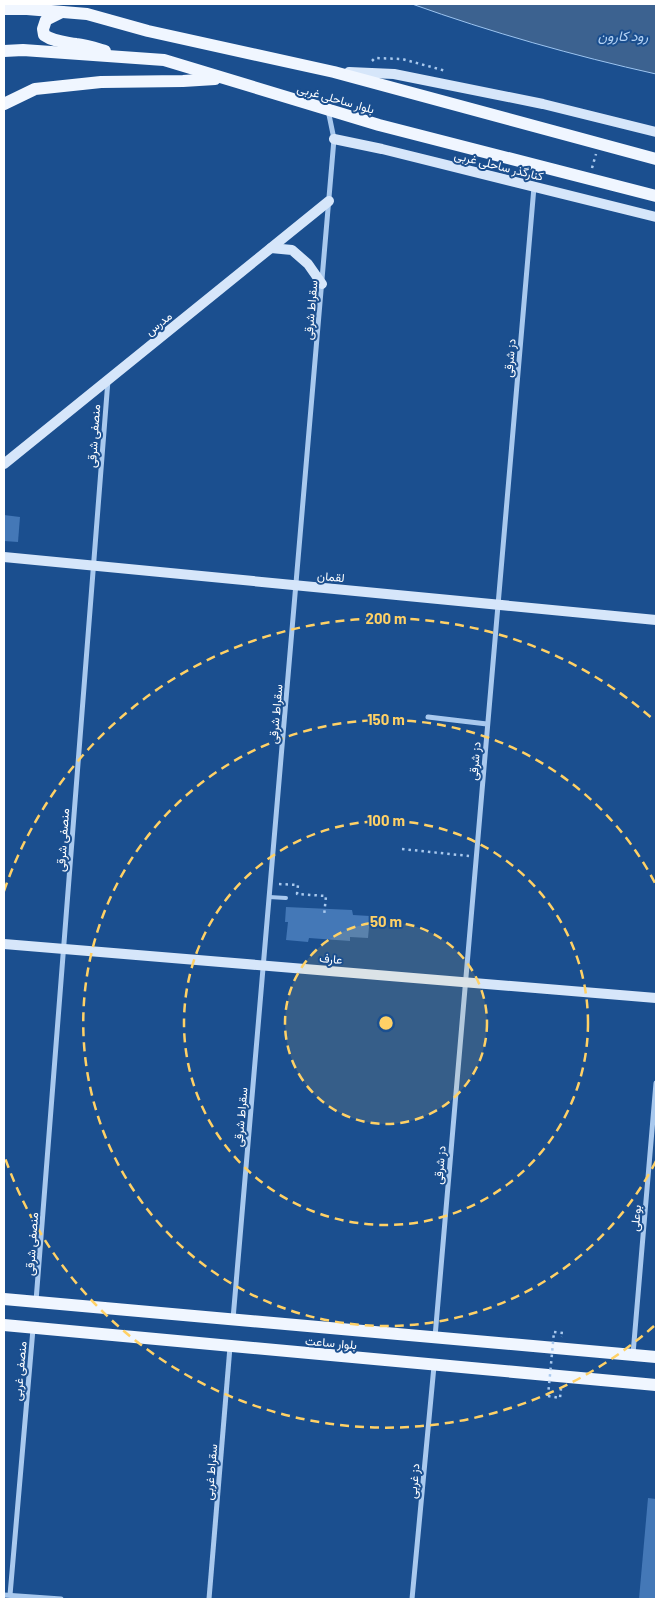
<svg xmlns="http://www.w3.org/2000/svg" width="660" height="1603" viewBox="0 0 660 1603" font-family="Barlow,Vazirmatn,sans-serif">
<rect width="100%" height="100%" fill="#1b4f8f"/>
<path fill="#3c6290" stroke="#9cc4f0" d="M412,4H656V74C575,56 490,32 412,4Z"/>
<g fill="#4478b7">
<path d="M4,515L20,517L18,542L4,541Z"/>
<path d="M286,907L352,910L353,915L370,916L368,938L350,937V941L309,938L308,942L286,940L288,922H285Z"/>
<path d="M648,1498L656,1499V1599H639Z"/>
</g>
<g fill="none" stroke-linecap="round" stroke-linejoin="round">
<g stroke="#a9c9ee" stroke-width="2.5" stroke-dasharray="2.5 4" stroke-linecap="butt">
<path d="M372,61L375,58L402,59L446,71"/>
<path d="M592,168L596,154"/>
<path d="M402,849L469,856"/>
<path d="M279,884L298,885L297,894L326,896L324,916"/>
<path d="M554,1332L563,1333L562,1337"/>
<path d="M548,1396L560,1398L561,1389"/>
</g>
<path stroke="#a9c9ee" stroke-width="4" d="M269,897L286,898"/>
<g stroke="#a9c9ee" stroke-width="5">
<path d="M428,717L487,724"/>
<path d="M36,1301L108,380"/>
<path d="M233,1319L334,139L328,110"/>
<path d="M435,1337L534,187"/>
<path d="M633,1354L656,1083"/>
<path d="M4,1595L61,1599"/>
<path d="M10,1595L33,1329"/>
<path d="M209,1599L230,1347"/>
<path d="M412,1599L434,1366"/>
</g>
<g stroke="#d6e6fa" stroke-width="10">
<path d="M349,72L394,74L543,104L656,132"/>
<path d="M334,139L382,149L656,217"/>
<path d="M271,248L292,250L308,264L322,284"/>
<path d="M4,464L329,201"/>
<path d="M4,557L656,620"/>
<path d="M4,944L656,998"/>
</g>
<g stroke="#f0f6ff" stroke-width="12">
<path d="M4,9H27L87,14L148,31L334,72L656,159"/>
<path d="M62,12L46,20L43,29L44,35C54,42 65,42 76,44C86,45 95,48 105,51"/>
<path d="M4,51L23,50L164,60L379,125L656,196"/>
<path d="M4,104L35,89L101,82L183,81L215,79"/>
<path d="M4,1299L656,1357"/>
<path d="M4,1325L656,1385"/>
</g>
<path stroke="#a9c9ee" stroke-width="2.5" stroke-dasharray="2.5 4" stroke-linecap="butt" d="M548,1396L554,1332"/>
</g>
<circle cx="386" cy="1023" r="101" fill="#ffd166" fill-opacity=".12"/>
<g fill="none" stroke="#ffd166" stroke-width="2.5" stroke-dasharray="9 6">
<circle cx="386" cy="1023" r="101"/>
<circle cx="386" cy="1023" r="202"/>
<path d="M656 1161A303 303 0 1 1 656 885"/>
<path d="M654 1326A404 404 0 0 1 4 1155M4 891A404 404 0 0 1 654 720"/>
</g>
<g text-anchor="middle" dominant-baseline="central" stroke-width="4" stroke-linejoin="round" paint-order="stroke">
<g font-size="12" fill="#fff" stroke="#1b4f8f">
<text transform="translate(336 98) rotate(16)">بلوار ساحلی غربی</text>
<text transform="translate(499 165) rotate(14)">کنارگذر ساحلی غربی</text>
<text transform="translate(310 310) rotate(-85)">سقراط شرقی</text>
<text transform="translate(158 323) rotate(-39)">مدرس</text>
<text transform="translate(509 358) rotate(-85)">دز شرقی</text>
<text transform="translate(93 436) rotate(-86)">منصفی شرقی</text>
<text transform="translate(331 576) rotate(5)">لقمان</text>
<text transform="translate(275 714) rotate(-85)">سقراط شرقی</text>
<text transform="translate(474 761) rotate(-85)">دز شرقی</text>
<text transform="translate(62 840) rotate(-86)">منصفی شرقی</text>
<text transform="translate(331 958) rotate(5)">عارف</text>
<text transform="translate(240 1117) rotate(-85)">سقراط شرقی</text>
<text transform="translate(439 1165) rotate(-85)">دز شرقی</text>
<text transform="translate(635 1218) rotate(-85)">بوعلی</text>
<text transform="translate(31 1244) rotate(-86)">منصفی شرقی</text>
<text transform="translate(331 1342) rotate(5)">بلوار ساعت</text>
<text transform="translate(19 1371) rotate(-85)">منصفی غربی</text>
<text transform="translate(210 1472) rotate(-85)">سقراط غربی</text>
<text transform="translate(413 1481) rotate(-85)">دز غربی</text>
</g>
<g font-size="14" font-style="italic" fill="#b5d3f5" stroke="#1b4f8f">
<text x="623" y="35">رود کارون</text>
</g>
</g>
<circle cx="386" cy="1023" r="8" fill="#ffd166" stroke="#1b4f8f" stroke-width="2.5"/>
<g font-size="15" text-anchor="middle" font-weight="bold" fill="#ffd166" stroke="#1b4f8f" stroke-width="4" stroke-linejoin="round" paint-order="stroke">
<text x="386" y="624">200 m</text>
<text x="386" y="725">150 m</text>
<text x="386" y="826">100 m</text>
<text x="386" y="927">50 m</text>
</g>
<rect width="660" height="1603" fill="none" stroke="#ffffff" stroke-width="10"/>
</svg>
